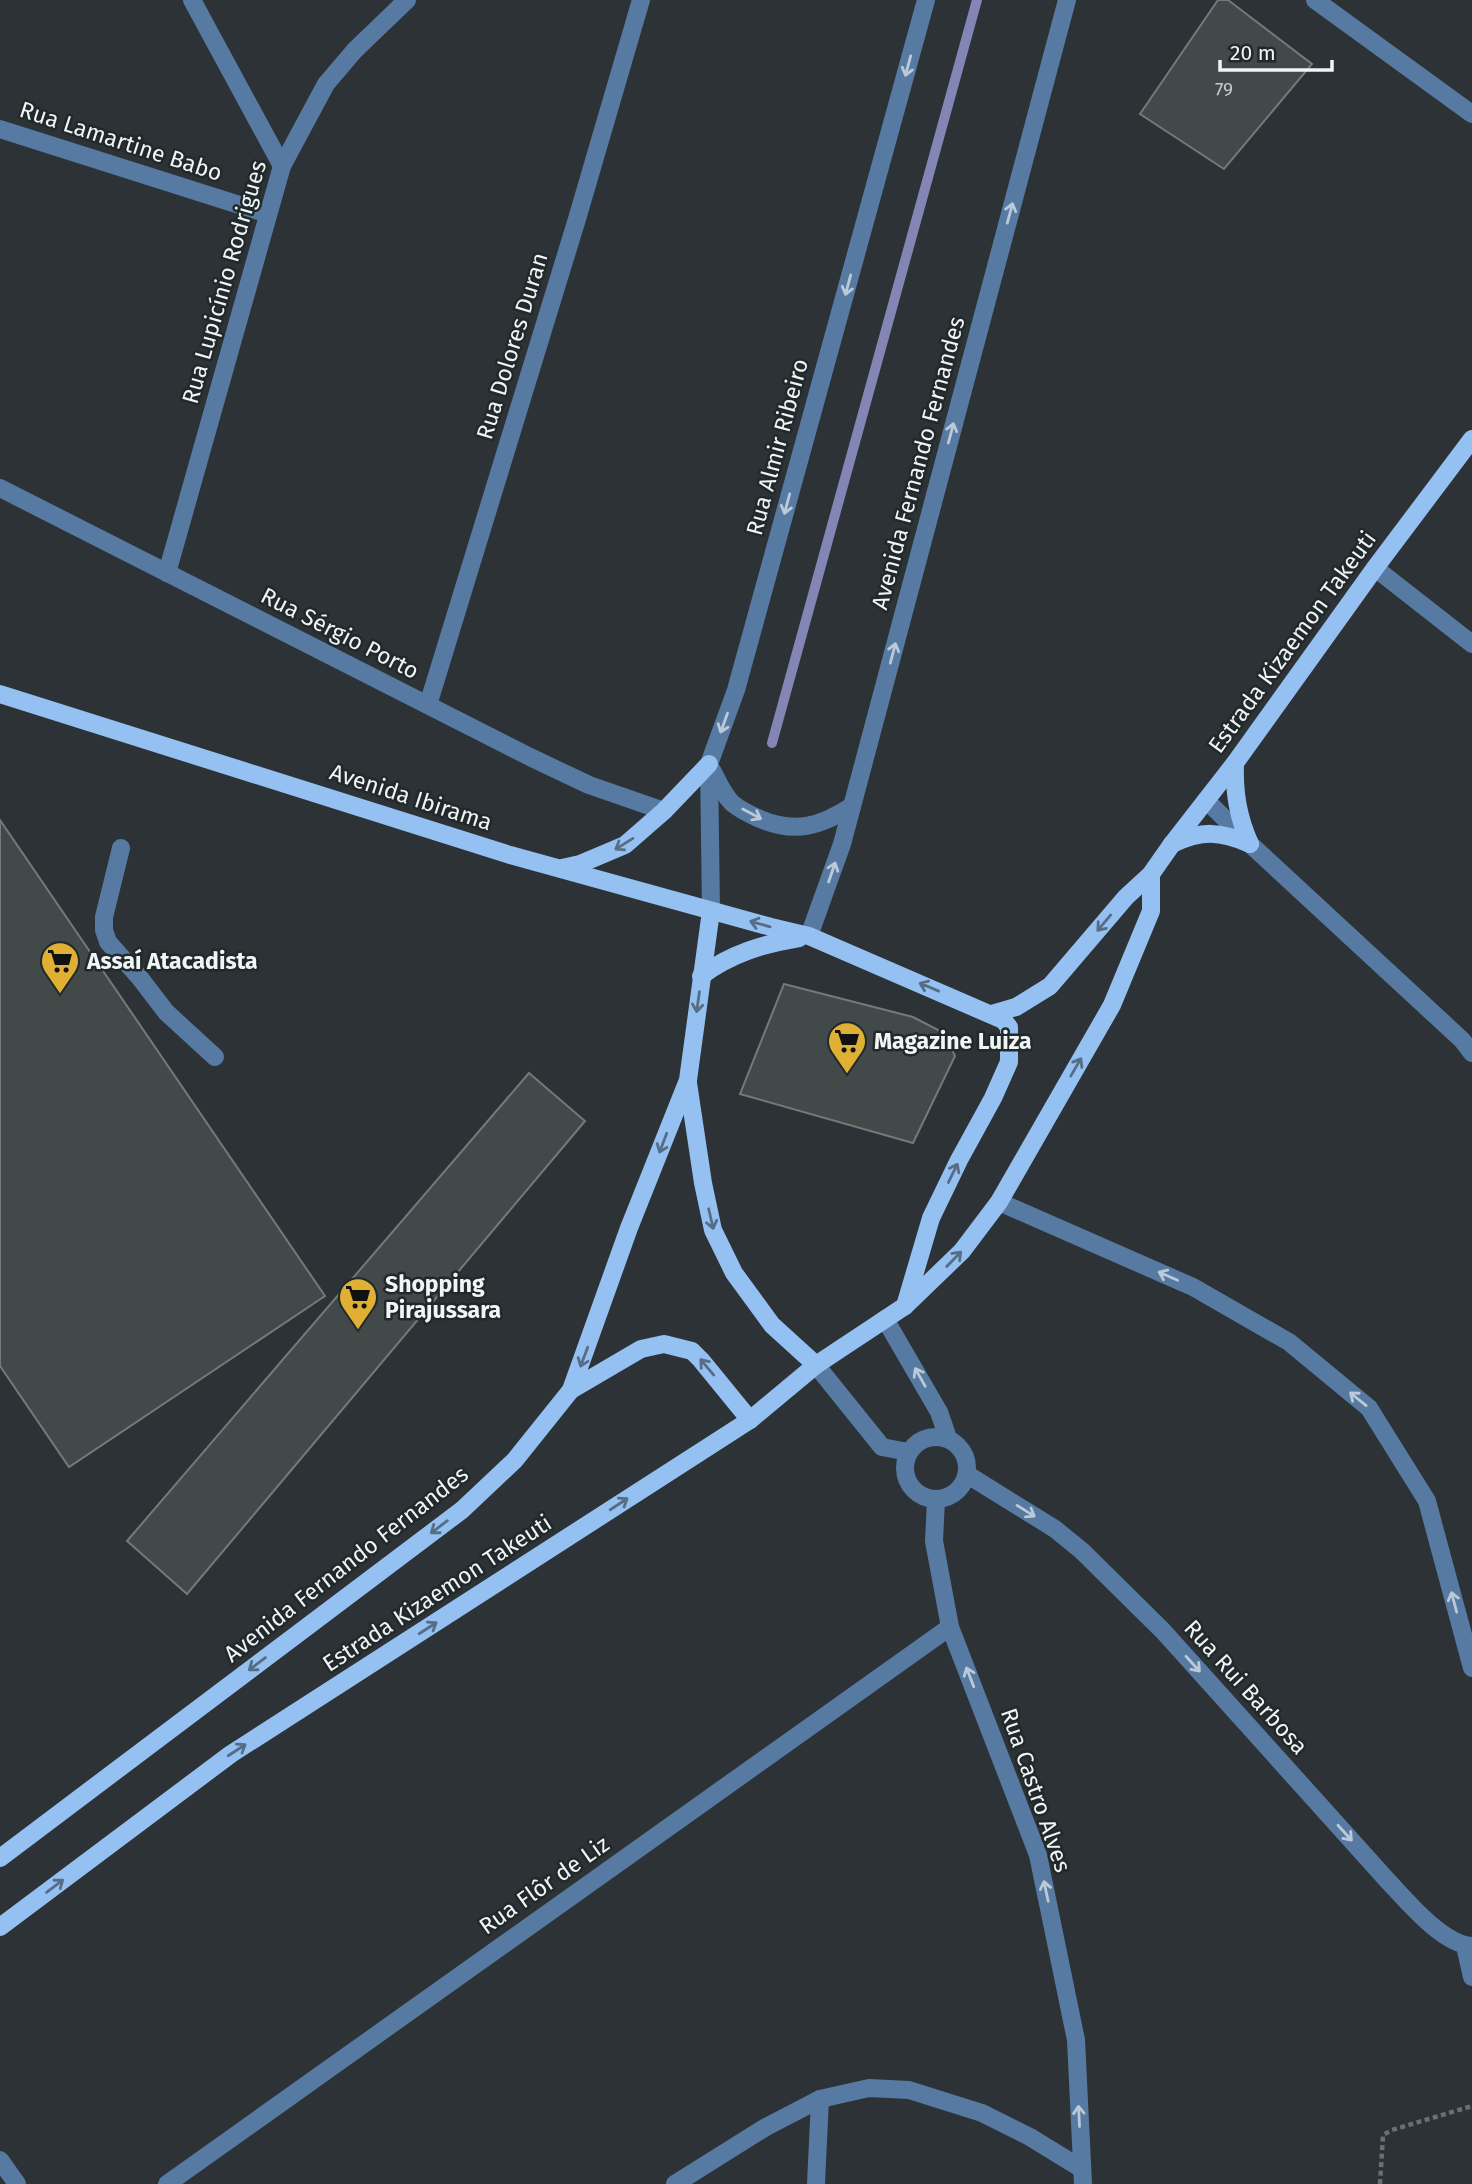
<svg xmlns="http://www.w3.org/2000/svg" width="1472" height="2184" viewBox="0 0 1472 2184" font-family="'Fira Sans',sans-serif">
<rect width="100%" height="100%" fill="#2c3235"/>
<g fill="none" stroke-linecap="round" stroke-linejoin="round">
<path stroke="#8386b5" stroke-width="10" d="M772,743L977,0"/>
</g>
<g fill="#414949" stroke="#727a7a" stroke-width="2">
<path d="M1218,0H1228L1312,64L1224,169L1140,114Z"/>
<path d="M0,820L325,1296L69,1467L0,1366Z"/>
<path d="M784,984L913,1017L944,1033L955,1056L913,1143L740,1094Z"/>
<path d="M529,1073L585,1121L187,1594L127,1541Z"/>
</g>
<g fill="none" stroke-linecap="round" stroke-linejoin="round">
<path stroke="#696f72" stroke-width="4.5" stroke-dasharray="5 3.5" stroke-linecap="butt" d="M1380,2184L1383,2135L1392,2130L1472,2106"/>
<g stroke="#577aa2" stroke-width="18">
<path d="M192,0L282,166"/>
<path d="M1315,0L1472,114"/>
<path d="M0,129L268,214"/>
<path d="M0,488L530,757L589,785L664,811"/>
<path d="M1375,568L1472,644"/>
<path d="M167,573L282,166L326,84L355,50L407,0"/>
<path d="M428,705L577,219L641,0"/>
<path d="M712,770C718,782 723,794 732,803C739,809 751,815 760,819C796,834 821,826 852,806"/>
<path d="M1206,800L1250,844L1462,1040L1472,1053"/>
<path d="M121,848L104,917V930L108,942L140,978L166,1012L215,1057"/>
<path d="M711,911L709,764L736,690L926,0"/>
<path d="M809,936L842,844L1067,0"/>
<path d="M999,1202L1193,1287L1289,1342L1369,1408L1427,1501L1472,1668"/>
<path d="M885,1319L939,1412L948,1438"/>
<path d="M816,1365L882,1447L908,1452"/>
<circle cx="936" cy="1468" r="31"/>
<path d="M968,1475L1055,1529L1082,1551L1163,1631L1387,1880C1407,1901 1442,1944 1472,1946"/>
<path d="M936,1500L934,1541L950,1627L1038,1855L1076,2040L1083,2184"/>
<path d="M1465,1946L1472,1977"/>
<path d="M0,2160L17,2184"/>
<path d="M167,2184L950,1627"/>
<path d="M675,2184L766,2127L820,2099L869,2088L909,2090L982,2113L1030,2137L1082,2169"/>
<path d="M816,2184L820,2099"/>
</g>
<g stroke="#95c0f2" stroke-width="18">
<path d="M0,694L510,855L771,927L809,936L1003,1020L1009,1027V1062L993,1098L959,1160L931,1218L905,1306"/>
<path d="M1235,763C1234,793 1238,817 1250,844"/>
<path d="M1172,844C1202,830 1220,831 1250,844"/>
<path d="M562,868L580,864L625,845L664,811L709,764"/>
<path d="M701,976C730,954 763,944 799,938"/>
<path d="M992,1014L1016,1007L1050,986L1126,897L1151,874L1172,844L1235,763L1375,568L1472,439"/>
<path d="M688,1083L703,1183L713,1230L734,1273L772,1325L816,1365"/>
<path d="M571,1390L641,1349L664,1344L692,1351L701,1360L750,1420"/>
<path d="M0,1858L462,1510L515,1460L571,1390L629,1228L688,1080L711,911"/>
<path d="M0,1927L231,1754L750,1420L816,1365L905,1306L962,1251L999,1202L1112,1005L1151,911V874"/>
</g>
</g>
<defs><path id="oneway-shaft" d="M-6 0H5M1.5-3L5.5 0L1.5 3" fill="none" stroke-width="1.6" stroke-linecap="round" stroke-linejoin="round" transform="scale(1.75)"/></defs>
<g stroke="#bacad9">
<use href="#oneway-shaft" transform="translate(908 66) rotate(105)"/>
<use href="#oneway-shaft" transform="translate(1010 213) rotate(-75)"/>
<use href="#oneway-shaft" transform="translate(848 285) rotate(105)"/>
<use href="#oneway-shaft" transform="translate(951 433) rotate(-75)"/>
<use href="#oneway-shaft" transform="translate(787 504) rotate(105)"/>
<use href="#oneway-shaft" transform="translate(893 653) rotate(-75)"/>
<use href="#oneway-shaft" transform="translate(724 723) rotate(110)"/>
<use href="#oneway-shaft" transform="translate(752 814) rotate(28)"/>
<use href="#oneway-shaft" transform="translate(832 872) rotate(-71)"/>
<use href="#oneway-shaft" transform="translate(1168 1276) rotate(-156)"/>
<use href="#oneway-shaft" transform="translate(920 1377) rotate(-119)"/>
<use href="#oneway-shaft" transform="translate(1358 1399) rotate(-141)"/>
<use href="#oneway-shaft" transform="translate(1026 1511) rotate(32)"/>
<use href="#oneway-shaft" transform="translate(1454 1602) rotate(-105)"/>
<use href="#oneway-shaft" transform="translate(1193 1664) rotate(48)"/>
<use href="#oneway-shaft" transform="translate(970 1677) rotate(-111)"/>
<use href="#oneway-shaft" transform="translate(1345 1833) rotate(48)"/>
<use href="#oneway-shaft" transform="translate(1046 1891) rotate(-102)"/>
<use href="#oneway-shaft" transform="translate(1079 2116) rotate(-93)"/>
</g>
<g stroke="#566d85">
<use href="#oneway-shaft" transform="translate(624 844) rotate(148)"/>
<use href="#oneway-shaft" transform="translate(1104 923) rotate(130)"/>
<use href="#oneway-shaft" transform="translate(760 924) rotate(-164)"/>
<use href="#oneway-shaft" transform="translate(929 987) rotate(-157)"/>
<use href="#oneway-shaft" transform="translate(698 1002) rotate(98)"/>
<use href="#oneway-shaft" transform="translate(1076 1067) rotate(-60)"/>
<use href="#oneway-shaft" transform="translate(663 1143) rotate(111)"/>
<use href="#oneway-shaft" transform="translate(953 1173) rotate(-64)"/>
<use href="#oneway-shaft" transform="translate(711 1219) rotate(77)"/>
<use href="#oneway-shaft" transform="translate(954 1259) rotate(-46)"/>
<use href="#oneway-shaft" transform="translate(584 1357) rotate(111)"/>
<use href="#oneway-shaft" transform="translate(707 1367) rotate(-130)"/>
<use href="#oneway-shaft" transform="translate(619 1504) rotate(-33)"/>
<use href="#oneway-shaft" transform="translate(439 1527) rotate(143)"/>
<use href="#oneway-shaft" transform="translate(428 1628) rotate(-33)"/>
<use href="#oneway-shaft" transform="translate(257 1664) rotate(143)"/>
<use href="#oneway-shaft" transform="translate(237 1750) rotate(-33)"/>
<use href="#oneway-shaft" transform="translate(55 1886) rotate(-37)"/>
</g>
<defs>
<symbol id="supermarket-pin" viewBox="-11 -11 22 30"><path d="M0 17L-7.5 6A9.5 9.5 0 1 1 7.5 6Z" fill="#e0b034" stroke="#22292b"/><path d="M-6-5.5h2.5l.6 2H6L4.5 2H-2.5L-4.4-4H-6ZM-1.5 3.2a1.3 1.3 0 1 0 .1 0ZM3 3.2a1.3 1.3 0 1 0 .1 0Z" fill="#111"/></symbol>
</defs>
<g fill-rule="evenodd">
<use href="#supermarket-pin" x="38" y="939" width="44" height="60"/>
<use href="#supermarket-pin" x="825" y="1019" width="44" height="60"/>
<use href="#supermarket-pin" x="336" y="1275" width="44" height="60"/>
</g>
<g text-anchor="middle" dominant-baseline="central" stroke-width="5" stroke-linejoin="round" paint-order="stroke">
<g font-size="19" fill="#c4cacb">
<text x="1224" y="89">79</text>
</g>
<g font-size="23" fill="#f0f5f6" stroke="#22292b">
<text transform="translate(121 141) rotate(18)">Rua Lamartine Babo</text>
<text transform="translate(224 282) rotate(-74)">Rua Lupicínio Rodrigues</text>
<text transform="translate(512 346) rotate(-73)">Rua Dolores Duran</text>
<text transform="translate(777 447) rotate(-75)">Rua Almir Ribeiro</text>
<text transform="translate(918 463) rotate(-75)">Avenida Fernando Fernandes</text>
<text transform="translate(340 633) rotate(27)">Rua Sérgio Porto</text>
<text transform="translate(1292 642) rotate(-54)">Estrada Kizaemon Takeuti</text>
<text transform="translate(411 797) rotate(18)">Avenida Ibirama</text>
<text transform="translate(346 1564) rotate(-38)">Avenida Fernando Fernandes</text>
<text transform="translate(437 1593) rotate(-33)">Estrada Kizaemon Takeuti</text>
<text transform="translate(1246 1687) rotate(48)">Rua Rui Barbosa</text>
<text transform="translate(1036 1790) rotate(71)">Rua Castro Alves</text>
<text transform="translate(544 1885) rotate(-35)">Rua Flôr de Liz</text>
</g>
<g font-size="23" font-weight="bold" fill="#f0f5f6" stroke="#22292b" text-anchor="start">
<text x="87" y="961">Assaí Atacadista</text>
<text x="874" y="1041">Magazine Luiza</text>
<text x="385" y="1284">Shopping<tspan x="385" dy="26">Pirajussara</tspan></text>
</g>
</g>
<path d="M1220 60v10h112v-10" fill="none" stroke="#f0f5f6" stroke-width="3.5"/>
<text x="1230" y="60" font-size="21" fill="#f0f5f6" stroke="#22292b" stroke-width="5" paint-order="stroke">20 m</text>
</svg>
